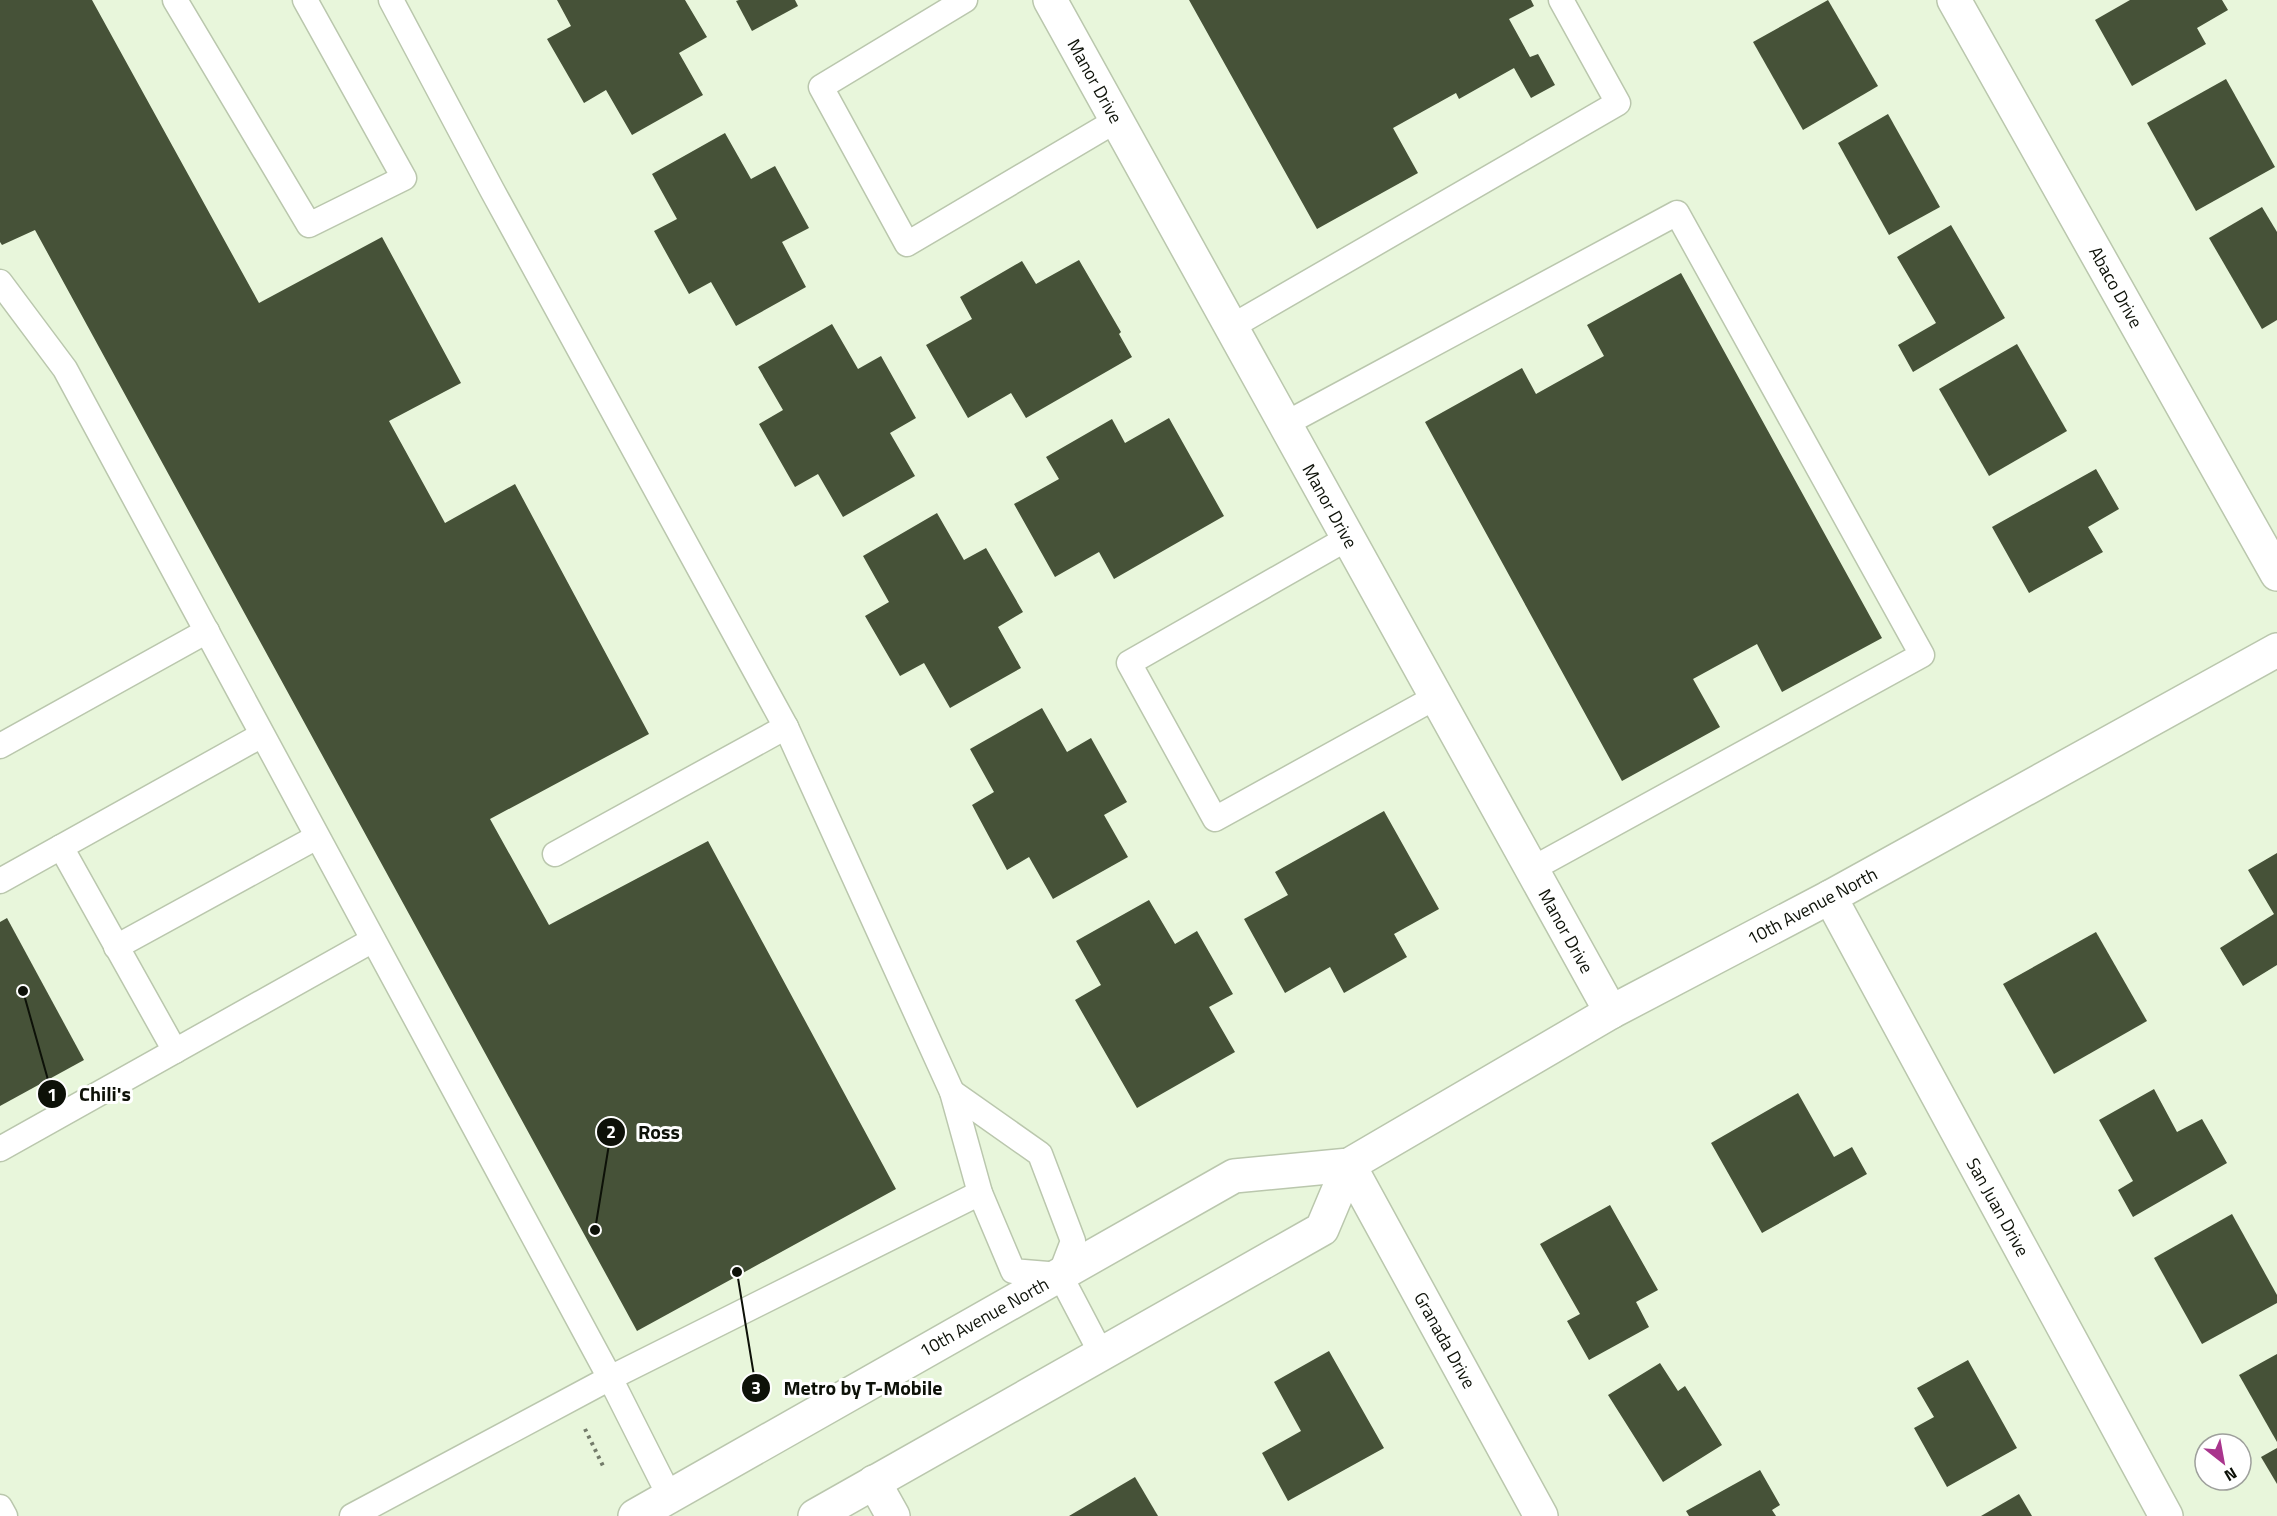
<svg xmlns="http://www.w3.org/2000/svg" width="2277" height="1516" viewBox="0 0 2277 1516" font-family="'Titillium Web',sans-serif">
<rect width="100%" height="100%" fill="#e8f6db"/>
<g fill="#465238">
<path d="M0,0H92L259,303L382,237L461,383L389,421L445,523L515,484L649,734L490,819L549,925L708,841L896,1189L637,1331L35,230L2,245L0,242Z"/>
<path d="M557,0H685L707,37L679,53L703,95L632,135L606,90L584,103L547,39L571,26Z"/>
<path d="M739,0H795L798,6L752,31L736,1Z"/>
<path d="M1189,0H1531L1534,6L1509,19L1530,57L1538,54L1555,85L1531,98L1514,68L1459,99L1456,93L1393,128L1418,173L1317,229Z"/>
<path d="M1828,0L1878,86L1803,130L1753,42Z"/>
<path d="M2130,0H2222L2228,10L2197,28L2206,44L2132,86L2095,20Z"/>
<path d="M2226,79L2275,167L2196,211L2147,123Z"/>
<path d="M1888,114L1940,207L1889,235L1838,143Z"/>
<path d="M725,133L751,179L775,166L809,228L782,242L806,287L736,326L711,282L689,294L654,231L677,219L652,174Z"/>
<path d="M2262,207L2277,232V320L2262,329L2209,238Z"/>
<path d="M1951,225L2005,318L1913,372L1898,345L1936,323L1897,257Z"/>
<path d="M1079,260L1121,332L1119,334L1132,357L1026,418L1011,393L968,418L926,345L972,319L960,297L1022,261L1036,284Z"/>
<path d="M1681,273L1882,638L1782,692L1757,644L1693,679L1720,727L1622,781L1425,422L1522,368L1536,394L1604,356L1587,325Z"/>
<path d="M832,324L858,369L881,356L916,418L890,433L915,476L843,517L818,474L795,487L759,424L783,410L758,367Z"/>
<path d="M2017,344L2067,431L1989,476L1939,389Z"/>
<path d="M1169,418L1224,516L1114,579L1099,552L1055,577L1014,504L1059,479L1046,457L1112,419L1125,443Z"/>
<path d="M2096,469L2119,509L2088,527L2103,552L2029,593L1992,527Z"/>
<path d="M937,513L964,560L986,548L1023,612L998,627L1021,668L950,708L924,663L900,676L865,616L889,602L863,556Z"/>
<path d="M1042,708L1067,752L1091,738L1127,802L1104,815L1128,857L1053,899L1029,857L1007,870L972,805L994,792L970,749Z"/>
<path d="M1384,811L1439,909L1394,934L1407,957L1344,993L1330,967L1285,993L1244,919L1288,895L1275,872Z"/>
<path d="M2277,853V965L2243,986L2220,948L2274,914L2248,870Z"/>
<path d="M1149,900L1175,944L1197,931L1233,994L1209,1007L1235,1052L1137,1108L1075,1000L1101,985L1076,941Z"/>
<path d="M7,918L84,1060L0,1106V922Z"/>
<path d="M2096,932L2147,1021L2054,1074L2003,984Z"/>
<path d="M2154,1089L2177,1132L2202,1119L2227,1163L2133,1217L2118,1190L2133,1181L2099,1120Z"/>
<path d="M1798,1093L1834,1157L1852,1147L1867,1174L1762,1233L1711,1143Z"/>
<path d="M1610,1205L1658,1290L1636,1302L1649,1327L1589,1360L1567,1321L1580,1314L1540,1244Z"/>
<path d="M2232,1214L2277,1295V1303L2202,1344L2154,1258Z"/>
<path d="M1329,1351L1384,1448L1288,1501L1262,1453L1301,1431L1274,1382Z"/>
<path d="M2277,1354V1442L2239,1375Z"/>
<path d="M1968,1360L2017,1448L1947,1487L1914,1428L1934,1417L1917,1388Z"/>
<path d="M1660,1363L1678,1391L1685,1386L1722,1445L1663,1482L1608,1395Z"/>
<path d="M2277,1448V1484L2261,1457Z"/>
<path d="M1760,1470L1780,1505L1772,1510L1776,1516H1689L1686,1511Z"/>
<path d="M1135,1477L1158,1516H1069Z"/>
<path d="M2019,1494L2032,1516H1981Z"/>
</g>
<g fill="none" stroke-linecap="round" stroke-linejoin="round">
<defs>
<g id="lane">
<path d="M175,0L309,225L404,178L305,0"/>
<path d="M391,0L492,190L786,727L952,1092L980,1193L1013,1271L1060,1275"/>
<path d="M965,0L821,87L907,244L1117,120"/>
<path d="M0,282L65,369L610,1378L670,1497"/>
<path d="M1231,327L1618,103L1561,0"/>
<path d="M1285,424L1677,213L1922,655L1532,869"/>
<path d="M1348,538L1129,663L1215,819L1436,697"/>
<path d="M0,746L207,631"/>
<path d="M61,847L175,1051"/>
<path d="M555,854L786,727"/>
<path d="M0,881L262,735"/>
<path d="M116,947L317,837"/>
<path d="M952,1092L1040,1154L1073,1241L1060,1275L1102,1355"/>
<path d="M0,1149L373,940"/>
<path d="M0,1507L5,1516"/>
<path d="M352,1516L610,1378L980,1193"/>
</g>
<g id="street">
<path d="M1050,0L1611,1012"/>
<path d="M1954,0L2277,574"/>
<path d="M1830,897L2166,1516"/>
<path d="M1349,1165L1541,1516"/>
<path d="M874,1482L893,1516"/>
</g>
<g id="secondary">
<path d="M635,1516L1234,1176L1349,1165L1611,1012L1830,897L2277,650"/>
<path d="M815,1516L1322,1229L1349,1165"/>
</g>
</defs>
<use href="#lane" stroke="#bac7ad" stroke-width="27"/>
<use href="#street" stroke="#bac7ad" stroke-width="36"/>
<use href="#secondary" stroke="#bac7ad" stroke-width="36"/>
<path stroke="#737b6a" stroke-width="4" stroke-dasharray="3 4.5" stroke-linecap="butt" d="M585,1429L603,1466"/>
<use href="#lane" stroke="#fff" stroke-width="24"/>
<use href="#street" stroke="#fff" stroke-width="33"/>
<use href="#secondary" stroke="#fff" stroke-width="33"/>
</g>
<g text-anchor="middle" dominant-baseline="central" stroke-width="6" stroke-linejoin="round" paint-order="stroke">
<g font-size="18" fill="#0d1108" stroke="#fff">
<text transform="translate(1095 81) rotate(61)">Manor Drive</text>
<text transform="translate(2116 287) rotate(61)">Abaco Drive</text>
<text transform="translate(1330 506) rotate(61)">Manor Drive</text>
<text transform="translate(1812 906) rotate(-28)">10th Avenue North</text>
<text transform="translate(1566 931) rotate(61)">Manor Drive</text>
<text transform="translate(1998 1207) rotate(61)">San Juan Drive</text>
<text transform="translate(984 1317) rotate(-29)">10th Avenue North</text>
<text transform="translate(1445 1340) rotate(61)">Granada Drive</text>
</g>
</g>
<path fill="none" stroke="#0d1108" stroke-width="2" d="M23 991L52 1094M595 1230L611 1132M737 1272L756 1388"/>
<g fill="#0d1108" stroke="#fff" stroke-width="2">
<circle cx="23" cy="991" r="6"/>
<circle cx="595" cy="1230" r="6"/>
<circle cx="737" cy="1272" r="6"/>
<circle cx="52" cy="1094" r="15"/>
<circle cx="611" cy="1132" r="15"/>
<circle cx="756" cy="1388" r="15"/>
</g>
<g font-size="18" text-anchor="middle" font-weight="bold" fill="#fff">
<text x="52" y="1101">1</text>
<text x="611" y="1138">2</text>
<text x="756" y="1394">3</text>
</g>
<g font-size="20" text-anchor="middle" font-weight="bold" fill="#0d1108" stroke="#fff" stroke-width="6" stroke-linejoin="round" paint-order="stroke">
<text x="105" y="1101">Chili's</text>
<text x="659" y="1139">Ross</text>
<text x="863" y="1395">Metro by T-Mobile</text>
</g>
<g transform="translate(2223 1462) rotate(149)"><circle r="28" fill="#ffffff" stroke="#9ea09c" stroke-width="1.5"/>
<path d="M0-4.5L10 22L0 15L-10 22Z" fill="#a9358d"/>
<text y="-9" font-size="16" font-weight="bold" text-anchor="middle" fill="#0d1108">N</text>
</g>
</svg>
